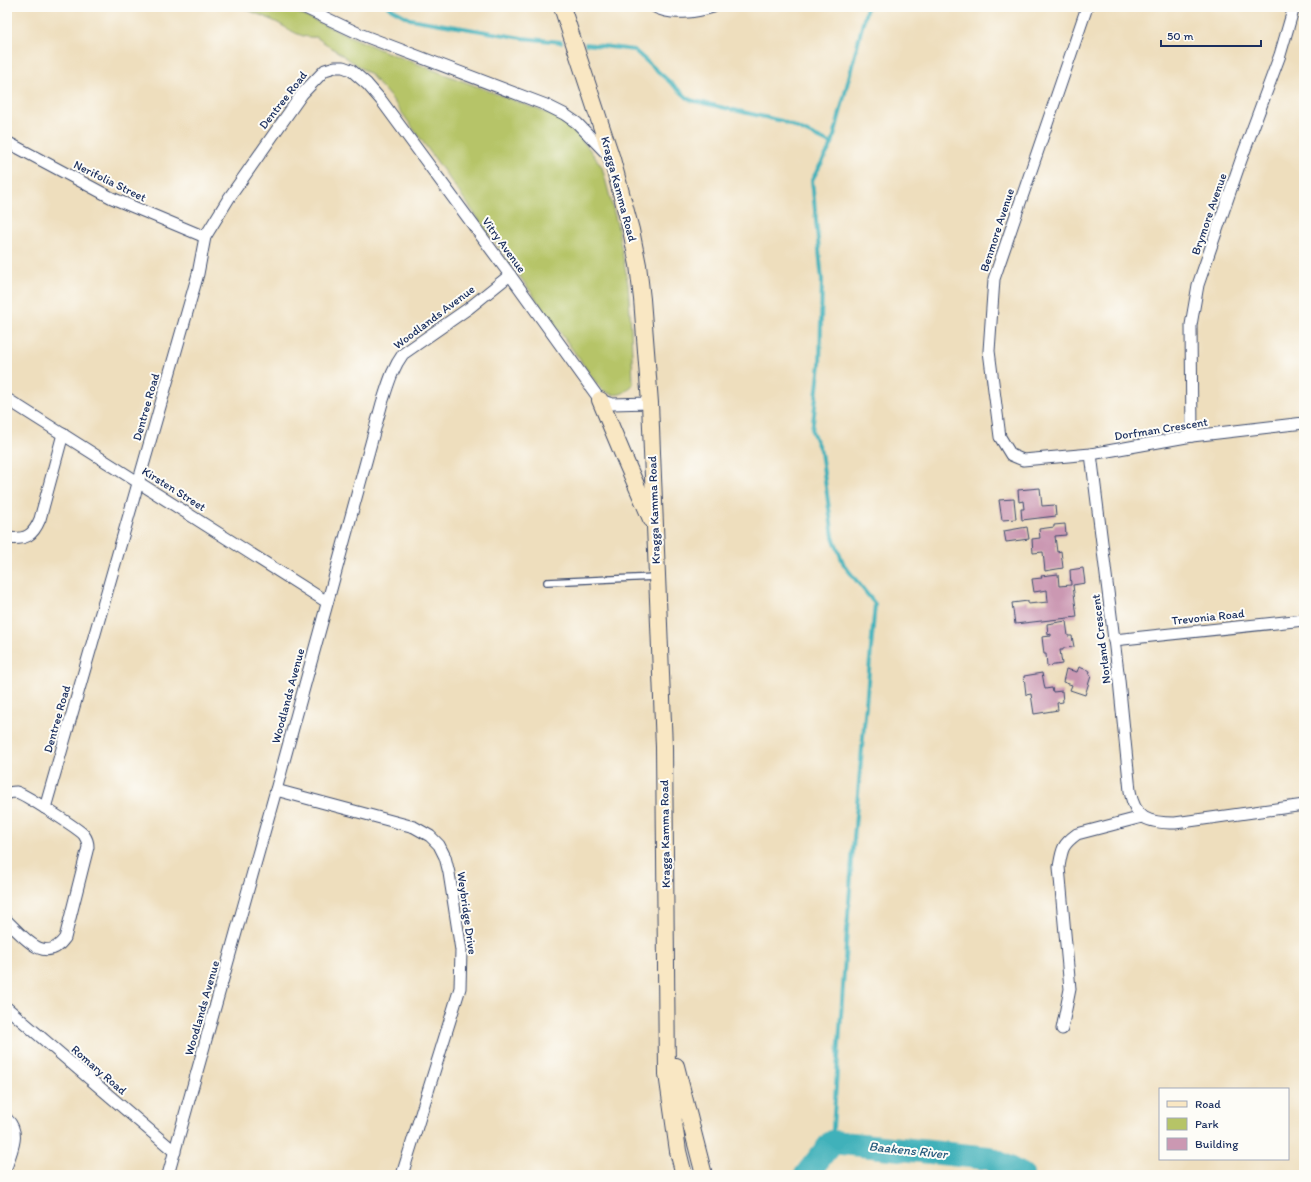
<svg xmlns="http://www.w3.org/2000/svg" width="1311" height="1182" viewBox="0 0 1311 1182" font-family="Itim,sans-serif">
<rect width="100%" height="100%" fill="#fdfcf7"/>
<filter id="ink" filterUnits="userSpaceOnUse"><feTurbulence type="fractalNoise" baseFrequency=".025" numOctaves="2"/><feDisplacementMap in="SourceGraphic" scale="8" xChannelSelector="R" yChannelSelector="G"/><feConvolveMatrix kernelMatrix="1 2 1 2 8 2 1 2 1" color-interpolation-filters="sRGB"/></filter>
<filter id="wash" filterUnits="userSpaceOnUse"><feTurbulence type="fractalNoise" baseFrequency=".012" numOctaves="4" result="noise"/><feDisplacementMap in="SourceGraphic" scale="16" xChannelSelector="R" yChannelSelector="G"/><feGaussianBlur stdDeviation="0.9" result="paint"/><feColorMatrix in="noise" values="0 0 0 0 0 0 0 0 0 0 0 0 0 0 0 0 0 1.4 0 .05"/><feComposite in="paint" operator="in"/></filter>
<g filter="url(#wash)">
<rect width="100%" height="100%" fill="#eedebd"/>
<path fill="#b6c467" stroke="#687a62" d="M240,7H284L381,50L552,115L570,127L587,146L602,167L617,224L628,284L631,328L633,384C623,398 609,398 598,385L392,99L370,74L316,37C301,39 289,29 276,22C264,16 252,12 240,7Z"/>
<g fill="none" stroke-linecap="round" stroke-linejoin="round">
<g stroke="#41b1ba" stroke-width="4">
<path d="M388,7L410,19L522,38L561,42"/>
<path d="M586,44L634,50L690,100L782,121L832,144"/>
<path d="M832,1142L852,860L875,604L844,565L833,537L821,452L812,431L820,364L822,280L812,180L832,144L867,7"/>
</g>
<path stroke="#41b1ba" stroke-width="24" d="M806,1175L832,1142L989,1158L1022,1175"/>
</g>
<g id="blocks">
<g fill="#cb98b2">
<path d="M1040,488L1042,506L1055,505L1056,516L1022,520L1021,509H1024L1023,501L1019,502L1018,490Z"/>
<path d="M1014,499L1016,519L1002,520L999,500Z"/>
<path d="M1065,524L1066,535L1055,536L1057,552L1061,551L1063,568L1045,571L1043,552L1033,553L1032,539L1040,538L1039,529L1054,527V525Z"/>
<path d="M1027,527L1029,539L1006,542L1004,531Z"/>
<path d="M1083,568L1085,583L1073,585L1077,617L1015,624L1012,603L1028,601V604L1048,602L1047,590L1034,592L1032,579L1042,578L1041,576L1058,574L1059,586L1071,585L1070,570Z"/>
<path d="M1066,621L1068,636H1072L1074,647L1063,648V650H1060L1062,664L1047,666L1046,654H1044L1042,637L1051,636V634L1048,635L1047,624Z"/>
<path d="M1079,667L1090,671L1089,675L1091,676L1085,695L1070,690L1072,685L1063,682L1066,669L1077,672Z"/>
<path d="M1042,673L1045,689L1052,688L1053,692L1062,691L1063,702L1057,703L1058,710L1034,714L1031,694L1026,695L1024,676Z"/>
</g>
</g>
</g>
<g filter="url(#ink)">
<use href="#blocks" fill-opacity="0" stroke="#3b496c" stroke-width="1"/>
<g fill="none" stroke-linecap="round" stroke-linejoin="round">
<defs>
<path id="service" d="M547,582L656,577"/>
<g id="minor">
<path d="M303,7L362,35L546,105L564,114L577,123L609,156"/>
<path d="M655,7C670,16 697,12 713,7"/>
<path d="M1087,7L994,279L989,351L1000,437L1011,455L1023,460L1091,454L1192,436L1304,423"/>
<path d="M7,142L112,198L205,237"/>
<path d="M7,399L327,602"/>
<path d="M1192,436L1191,325L1198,285L1241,160L1280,55L1294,7"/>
<path d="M1091,454L1119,680L1130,791C1135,819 1148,823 1175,823L1304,805"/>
<path d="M7,538C26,540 33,536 40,519L63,434"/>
<path d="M1114,640L1304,620"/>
<path d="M276,790L414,827L430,836L439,845L445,857L449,873L461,950L460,988L402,1175"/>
<path d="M7,794C10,792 12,792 16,792C23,793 79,829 84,835C87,839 88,843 88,847L65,938C45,966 24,937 7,921"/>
<path d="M45,808L198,274L205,237L229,198L302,94L325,70L335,67H343L351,70L367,84L381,100L510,275L600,400L612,404L650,403"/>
<path d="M7,1008L175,1152"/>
<path d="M1062,1029L1070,989L1059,867C1062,849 1062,845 1077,834L1142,817"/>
<path d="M7,1119C21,1133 12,1148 7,1165"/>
<path d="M168,1175L276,790L382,403C388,385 392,369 403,354L469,308L510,275"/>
</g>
<g id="secondary">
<path d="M562,7L612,159L631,230L638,265L642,299L650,403L664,747L667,1074L678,1151L684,1175"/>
<path d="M600,400L626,462L651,519"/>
<path d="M676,1066L704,1175"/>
</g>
</defs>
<use href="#service" stroke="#3b496c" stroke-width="8"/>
<use href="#minor" stroke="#3b496c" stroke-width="13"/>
<use href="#secondary" stroke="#3b496c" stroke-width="18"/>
<use href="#service" stroke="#fff" stroke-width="5.5"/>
<use href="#minor" stroke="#fff" stroke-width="11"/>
<use href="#secondary" stroke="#f9e7c3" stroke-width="16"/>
</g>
</g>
<g text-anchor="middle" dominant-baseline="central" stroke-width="4" stroke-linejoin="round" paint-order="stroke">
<g font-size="12" fill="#1b2f5e" stroke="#fdfcf7">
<text transform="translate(283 100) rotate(-52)">Dentree Road</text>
<text transform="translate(110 181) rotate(26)">Nerifolia Street</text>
<text transform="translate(619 189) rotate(75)">Kragga Kamma Road</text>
<text transform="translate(1209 214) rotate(-71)">Brymore Avenue</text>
<text transform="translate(997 230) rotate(-72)">Benmore Avenue</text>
<text transform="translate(504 245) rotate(54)">Vitry Avenue</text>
<text transform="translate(434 317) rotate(-37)">Woodlands Avenue</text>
<text transform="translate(146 407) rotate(-74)">Dentree Road</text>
<text transform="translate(1161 429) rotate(-9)">Dorfman Crescent</text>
<text transform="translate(174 489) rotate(32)">Kirsten Street</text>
<text transform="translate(654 510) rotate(-92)">Kragga Kamma Road</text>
<text transform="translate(1208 617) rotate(-6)">Trevonia Road</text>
<text transform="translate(1101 639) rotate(-97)">Norland Crescent</text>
<text transform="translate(288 696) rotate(-75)">Woodlands Avenue</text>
<text transform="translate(57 719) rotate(-74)">Dentree Road</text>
<text transform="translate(665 834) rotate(-91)">Kragga Kamma Road</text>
<text transform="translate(467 913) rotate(82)">Weybridge Drive</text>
<text transform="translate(202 1008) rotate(-74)">Woodlands Avenue</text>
<text transform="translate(99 1070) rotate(41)">Romary Road</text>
</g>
<g font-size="13" font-style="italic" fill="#285c7e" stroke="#fdfcf7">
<text transform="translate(908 1150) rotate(6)">Baakens River</text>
</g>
</g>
<rect width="1311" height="1182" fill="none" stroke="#fdfcf7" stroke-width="24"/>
<rect x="1159" y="1088" width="130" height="72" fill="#fdfcf7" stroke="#a3aaba"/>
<rect x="1167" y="1101" width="20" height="6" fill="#f9e7c3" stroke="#a3aaba"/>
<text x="1195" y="1108" font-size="12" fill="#1b2f5e">Road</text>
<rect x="1167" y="1118" width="20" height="12" fill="#b6c467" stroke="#a3aaba"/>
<text x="1195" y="1128" font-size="12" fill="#1b2f5e">Park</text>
<rect x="1167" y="1138" width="20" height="12" fill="#cb98b2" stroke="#a3aaba"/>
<text x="1195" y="1148" font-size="12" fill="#1b2f5e">Building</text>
<path d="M1161 40v6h100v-6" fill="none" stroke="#1b2f5e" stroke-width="2"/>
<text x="1167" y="40" font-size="12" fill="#1b2f5e" stroke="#fdfcf7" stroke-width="3" paint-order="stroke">50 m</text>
</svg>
